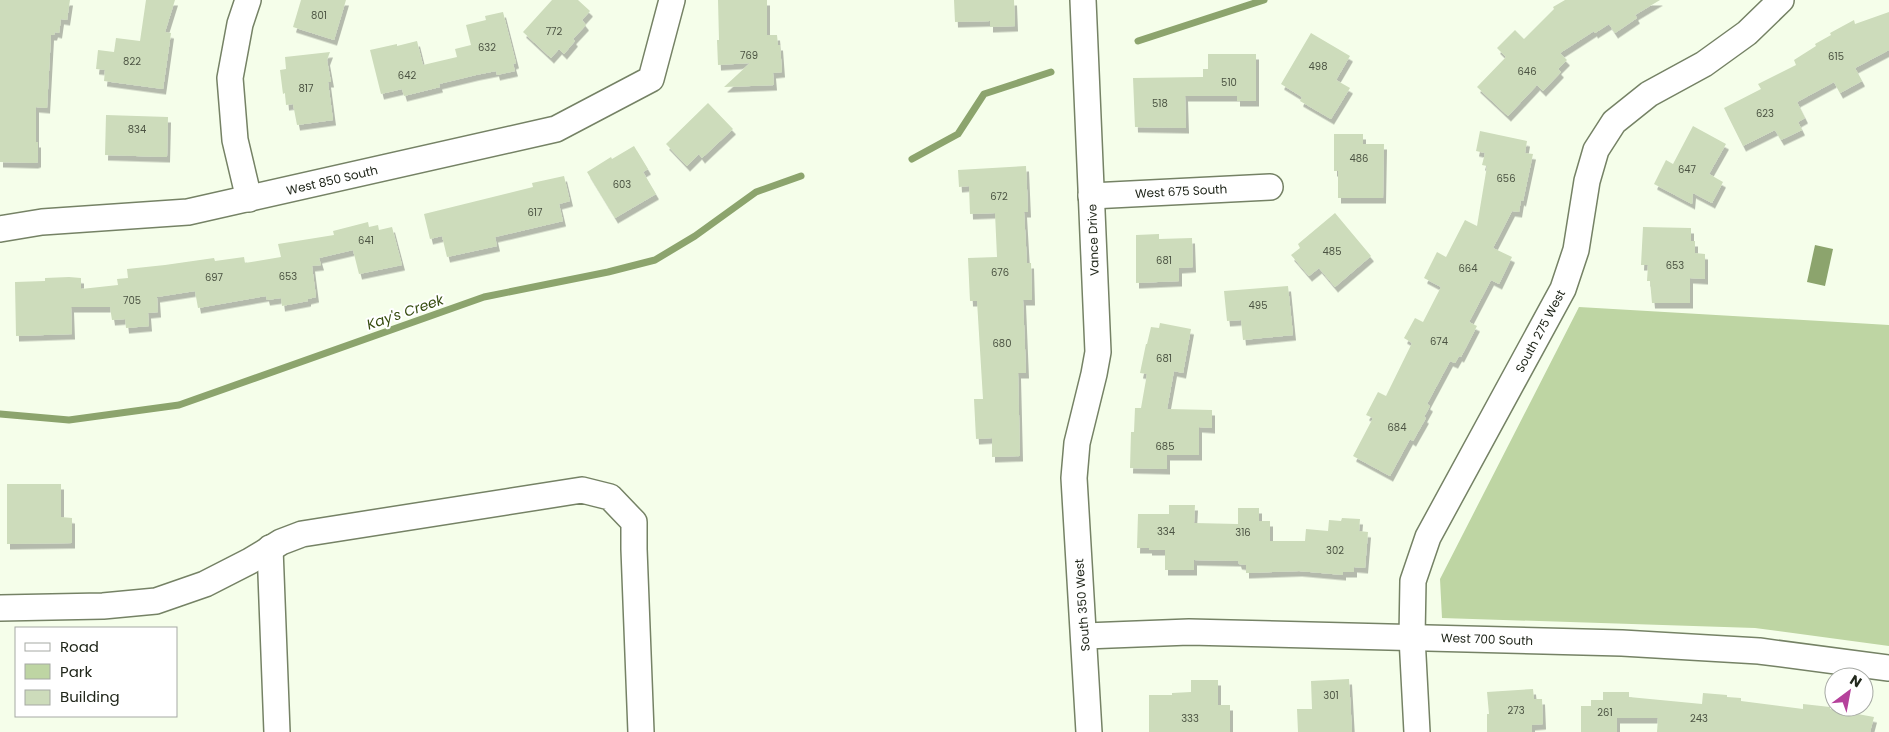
<svg xmlns="http://www.w3.org/2000/svg" width="1889" height="732" viewBox="0 0 1889 732" font-family="Poppins,sans-serif">
<defs>
<filter id="shadow"><feDropShadow dx="3" dy="5.5" stdDeviation="0" flood-color="#0004"/></filter>
</defs>
<rect width="100%" height="100%" fill="#f5feea"/>
<path fill="#bed5a3" d="M1579,307L1889,325V646L1755,628L1442,618L1440,579Z"/>
<path fill="#8ca46d" d="M1815,245L1833,249L1825,286L1807,282Z"/>
<g fill="none" stroke-linecap="round" stroke-linejoin="round">
<g stroke="#8ca46d" stroke-width="7">
<path d="M1138,41L1264,0"/>
<path d="M912,159L958,134L984,94L1051,72"/>
<path d="M0,414L69,420L179,405L484,297L608,272L655,260L695,236L756,192L801,176"/>
</g>
</g>
<g fill="#cddcbb" filter="url(#shadow)">
<path d="M0,0H70L67,20L61,19L59,33L55,32L54,35H51L47,108L36,107V142H38V162L35,163L0,162Z"/>
<path d="M146,0H175L165,32L171,33L163,89L104,81L105,70L96,69L98,50L114,52L116,38L140,41Z"/>
<path d="M301,0H346L334,40L293,27Z"/>
<path d="M552,0H578L590,11L582,20L586,25L573,39L575,41L564,54L559,49L551,58L523,32Z"/>
<path d="M718,0H767V35H777L778,45H780L782,72L773,73L774,85L724,87L750,63L718,65L717,40H719Z"/>
<path d="M954,0H1014L1015,26L990,27V21L955,22Z"/>
<path d="M1565,0H1660L1635,15L1637,18L1615,33L1609,24L1595,33L1594,31L1560,53L1567,60L1558,69L1561,72L1543,91L1537,85L1508,116L1477,87L1506,57L1497,48L1515,30L1524,39L1554,9L1553,7Z"/>
<path d="M503,12L516,63L513,64L515,71L497,75L496,71L476,75L439,84L440,87L404,96L402,89L381,94L370,50L397,44V46L417,41L423,65L457,57L455,49L471,45L466,25L486,20L485,16Z"/>
<path d="M1889,12V50L1855,68L1862,81L1840,93L1834,82L1797,102L1805,118L1798,122L1802,130L1781,140L1775,130L1743,146L1724,108L1761,89L1758,84L1796,65L1794,60L1816,46L1815,44L1831,35L1830,33L1854,20L1855,24Z"/>
<path d="M1311,33L1350,56L1336,80L1350,88L1331,119L1300,101L1302,97L1281,84Z"/>
<path d="M330,52L327,60L331,82H328L333,120L297,125L293,104L286,105L285,93L283,94L280,70L286,69L285,57Z"/>
<path d="M1208,54H1256V101H1237V96H1185L1186,128L1135,127L1133,78L1203,77V69H1208Z"/>
<path d="M708,103L733,129L702,158L699,154L687,166L666,144Z"/>
<path d="M106,115L168,117L167,157L105,155Z"/>
<path d="M1693,126L1726,144L1709,174L1723,182L1712,203L1693,193L1692,204L1654,184L1666,160L1673,164Z"/>
<path d="M1480,131L1527,141L1525,153L1533,154L1523,201L1521,200L1519,212L1512,211L1493,248L1512,257L1499,284L1491,280L1469,322L1477,326L1461,357L1459,356L1455,363L1450,361L1427,404L1430,406L1424,417L1426,418L1413,441L1410,439L1390,476L1353,456L1373,418L1366,415L1378,392L1386,396L1412,343L1404,338L1415,318L1423,322L1441,287L1424,278L1437,252L1446,257L1465,220L1477,226L1487,166L1482,165L1485,153L1476,151Z"/>
<path d="M1334,134H1363V144H1384L1383,198H1338V171H1334Z"/>
<path d="M634,146L648,169L643,172L656,194L615,218L587,172L611,157L612,159Z"/>
<path d="M1026,166L1028,212H1024L1027,263H1031L1032,300H1023L1026,373H1018L1020,456L992,457V438L976,439L974,399H983L977,301H970L968,258L997,257L995,213L970,214L969,186L959,187L958,170Z"/>
<path d="M564,176L570,201L559,204L563,221L495,237L497,246L447,257L442,236L430,239L424,214L533,187L532,183Z"/>
<path d="M1335,213L1371,256L1335,287L1319,268L1309,276L1291,255L1300,248L1298,244Z"/>
<path d="M368,222L369,227L378,225L379,230L392,227L402,265L359,274L353,250L319,258L321,265L312,266L316,297L308,299V301L282,306L281,298L267,300L266,296L198,308L195,291L157,297L158,312L148,313L149,326L126,328L125,319L112,320L110,307H71L72,334L16,336L15,282L45,281V278L69,277L81,278V289L118,285L117,279L128,278L127,269L165,265L214,258L215,261L244,257L245,263L281,257L278,244L334,235L333,231Z"/>
<path d="M1643,227L1691,228V241H1695V253L1705,254V279L1690,278V303H1652L1650,281H1647L1648,265H1641Z"/>
<path d="M1159,234V239L1192,238L1193,267L1179,268V281L1136,283V235Z"/>
<path d="M1288,286L1293,335L1243,340L1241,320L1227,321L1224,291Z"/>
<path d="M1160,323L1191,329L1183,373L1174,371L1167,409L1212,410V428L1199,427V455H1167V469L1130,468L1131,432H1134L1135,408H1141L1147,374L1140,373L1146,344H1147L1151,327L1159,328Z"/>
<path d="M7,484H61V517L72,518V543L7,544Z"/>
<path d="M1169,505H1195L1194,523L1238,524V508H1259V521H1270V541H1305L1306,529L1328,531L1329,520L1341,521L1342,518L1360,519L1359,531L1368,532L1365,568L1354,567V572H1343V575L1299,571L1246,573V565L1239,564L1238,561L1194,560V570H1165V550H1149V548H1137L1138,514H1169Z"/>
<path d="M1349,679L1352,732H1298L1297,709H1312L1311,681Z"/>
<path d="M1191,680H1218V705H1230V732H1149V695H1172V693L1191,692Z"/>
<path d="M1533,689L1534,699H1542L1543,724L1532,725V732H1487V714H1489L1487,692Z"/>
<path d="M1603,692H1629V697L1702,704L1703,693L1727,695V697L1741,698V701L1803,709V704L1830,707V709L1874,717L1870,732H1657L1658,718H1617V732H1581V706H1591V700H1603Z"/>
</g>
<g fill="none" stroke-linecap="round" stroke-linejoin="round">
<defs>
<g id="minor">
<path d="M248,0L240,24L230,78L235,140L249,199"/>
<path d="M1083,0L1098,352L1094,374L1077,443L1074,478L1089,732"/>
<path d="M1091,196L1270,187"/>
<path d="M0,229L42,222L188,212L556,129L651,79L672,0"/>
<path d="M270,548L277,732"/>
<path d="M0,608L103,606L156,601L205,584L250,561L281,542L302,534L582,490L610,497L634,522V549L641,732"/>
<path d="M1085,636L1189,632L1622,643L1759,651L1889,668"/>
<path d="M1417,732L1412,637L1413,581L1428,537L1563,289L1576,250L1587,181L1596,150L1614,122L1649,94L1704,64L1747,33L1781,0"/>
</g>
</defs>
<use href="#minor" stroke="#758265" stroke-width="28"/>
<use href="#minor" stroke="#fff" stroke-width="25"/>
</g>
<g text-anchor="middle" dominant-baseline="central" stroke-width="4" stroke-linejoin="round" paint-order="stroke">
<g font-size="10" fill="#4c5443">
<text x="319" y="15">801</text>
<text x="554" y="31">772</text>
<text x="487" y="47">632</text>
<text x="749" y="55">769</text>
<text x="1836" y="56">615</text>
<text x="132" y="61">822</text>
<text x="1318" y="66">498</text>
<text x="1527" y="71">646</text>
<text x="407" y="75">642</text>
<text x="1229" y="82">510</text>
<text x="306" y="88">817</text>
<text x="1160" y="103">518</text>
<text x="1765" y="113">623</text>
<text x="137" y="129">834</text>
<text x="1359" y="158">486</text>
<text x="1687" y="169">647</text>
<text x="1506" y="178">656</text>
<text x="622" y="184">603</text>
<text x="999" y="196">672</text>
<text x="535" y="212">617</text>
<text x="366" y="240">641</text>
<text x="1332" y="251">485</text>
<text x="1164" y="260">681</text>
<text x="1675" y="265">653</text>
<text x="1468" y="268">664</text>
<text x="1000" y="272">676</text>
<text x="288" y="276">653</text>
<text x="214" y="277">697</text>
<text x="132" y="300">705</text>
<text x="1258" y="305">495</text>
<text x="1439" y="341">674</text>
<text x="1002" y="343">680</text>
<text x="1164" y="358">681</text>
<text x="1397" y="427">684</text>
<text x="1165" y="446">685</text>
<text x="1166" y="531">334</text>
<text x="1243" y="532">316</text>
<text x="1335" y="550">302</text>
<text x="1331" y="695">301</text>
<text x="1516" y="710">273</text>
<text x="1605" y="712">261</text>
<text x="1190" y="718">333</text>
<text x="1699" y="718">243</text>
</g>
<g font-size="12" fill="#21271b" stroke="#fff">
<text transform="translate(332 180) rotate(-13)">West 850 South</text>
<text transform="translate(1181 191) rotate(-3)">West 675 South</text>
<text transform="translate(1093 240) rotate(-92)">Vance Drive</text>
<text transform="translate(1540 331) rotate(-62)">South 275 West</text>
<text transform="translate(1082 605) rotate(-94)">South 350 West</text>
<text transform="translate(1487 639) rotate(2)">West 700 South</text>
</g>
<g font-size="14" font-style="italic" fill="#364c0f" stroke="#fff">
<text transform="translate(405 312) rotate(-19)">Kay's Creek</text>
</g>
</g>
<rect x="15" y="627" width="162" height="90" fill="#ffffff" stroke="#a6a9a4"/>
<rect x="25" y="643" width="25" height="8" fill="#ffffff" stroke="#a6a9a4"/>
<text x="60" y="652" font-size="15" fill="#21271b">Road</text>
<rect x="25" y="664" width="25" height="15" fill="#bed5a3" stroke="#a6a9a4"/>
<text x="60" y="677" font-size="15" fill="#21271b">Park</text>
<rect x="25" y="690" width="25" height="15" fill="#cddcbb" stroke="#a6a9a4"/>
<text x="60" y="702" font-size="15" fill="#21271b">Building</text>
<g transform="translate(1849 692) rotate(32)"><circle r="24" fill="#ffffff" stroke="#a6a9a4"/>
<path d="M0-4L9 19L0 12L-9 19Z" fill="#b5419b"/>
<text y="-8" font-size="14" font-weight="bold" text-anchor="middle" fill="#21271b">N</text>
</g>
</svg>
